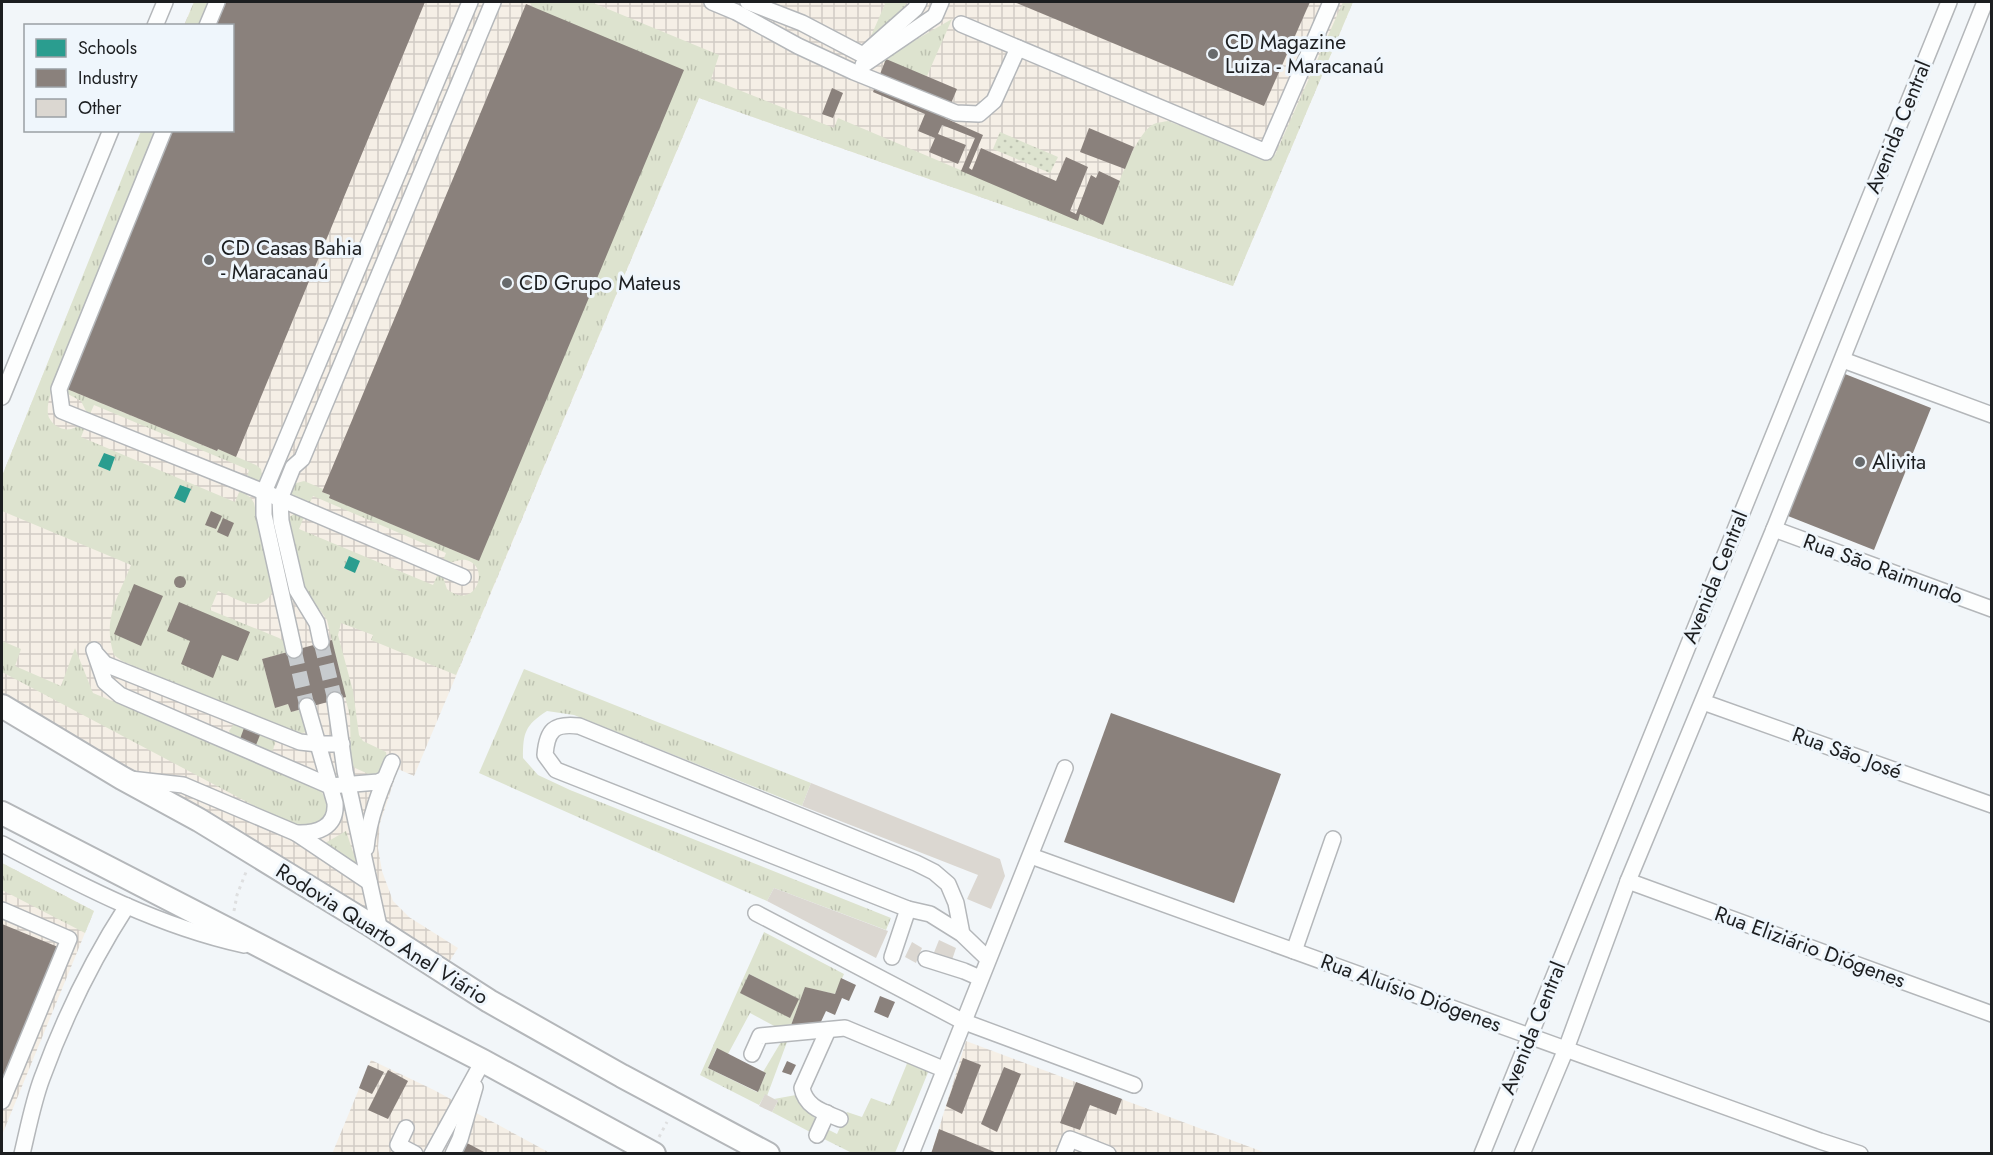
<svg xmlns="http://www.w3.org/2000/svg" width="1993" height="1155" viewBox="0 0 1993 1155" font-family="Jost,sans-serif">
<defs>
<pattern id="industrial-grid" width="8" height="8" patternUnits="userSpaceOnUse" patternTransform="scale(1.5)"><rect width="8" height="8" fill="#f5efe6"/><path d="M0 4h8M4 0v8" fill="none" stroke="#d1ccc5"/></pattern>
<pattern id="grass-tufts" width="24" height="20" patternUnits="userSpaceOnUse" patternTransform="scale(1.5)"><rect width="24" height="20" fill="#dde3cf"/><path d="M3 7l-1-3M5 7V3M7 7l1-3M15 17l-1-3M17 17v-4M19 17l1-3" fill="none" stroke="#bdc2b1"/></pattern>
<pattern id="garden-dots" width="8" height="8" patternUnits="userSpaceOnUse" patternTransform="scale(1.5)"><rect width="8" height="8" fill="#dde3cf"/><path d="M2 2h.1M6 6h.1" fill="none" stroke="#bdc2b1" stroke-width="1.8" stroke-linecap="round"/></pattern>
</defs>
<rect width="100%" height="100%" fill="#f2f6f9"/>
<g fill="url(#industrial-grid)">
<path d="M194,2H1353L1233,286L699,98L414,776L398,769L380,823L378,848L382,871L393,901L409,917L458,948L449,962L2,706V476L142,131L232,130V26L184,25Z"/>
<path d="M2,863L94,911L2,1135Z"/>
<path d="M966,1041L1266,1153L931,1154Z"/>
<path d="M371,1060L434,1090L550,1153L332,1154Z"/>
</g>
<g fill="url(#grass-tufts)" fill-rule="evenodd">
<path d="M194,2H210L200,25L184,26Z"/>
<path d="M529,2H591L719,55L711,79L834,128L838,118L1078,220L1080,214L1103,224C1112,202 1134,133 1154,124C1158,122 1164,122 1168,121L1256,155L1266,157L1275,155L1343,2H1353L1233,286L699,98L456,675L371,640L373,635L341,623L338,635L353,691L359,735L363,741L386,752L387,758L379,773L373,776L355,768L351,763L350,717L327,620L304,588L288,518L295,513L304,517L299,529L433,585L438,574L443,577L447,589C475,612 492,566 466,560C458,559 451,564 442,563L446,553L313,496L308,507L291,497L290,493L293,484L304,481L323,489L322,492L330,495V498L479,561L534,8Z"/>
<path d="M881,2H905L907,8L868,43L885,4Z"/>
<path d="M952,19L927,76L885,63L883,61L884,58Z"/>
<path d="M141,131H157L74,329V335C67,353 45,396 48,414C49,422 58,428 64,429C71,431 76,426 82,426L85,427L81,437L235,502L240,490L251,498L254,503L273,591C260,616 238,599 218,591L210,610L279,638L286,643L288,652L262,659L275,707L288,704L291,712L303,709L308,727L306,732L298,734L122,661L114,655C102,619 118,598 131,565L2,511V476Z"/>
<path d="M67,389L217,451L218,449L256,465L261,469L262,475L260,480L256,482L246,480L249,470L94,405L90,414L87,413L81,401L66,393Z"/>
<path d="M2,641L21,649L15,666L61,686L75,648L93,693L319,787C341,822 310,831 281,820L2,672Z"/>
<path d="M524,669L811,783L802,806L574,715L547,711C525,725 523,733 523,758L538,775L570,790L891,918L886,930L774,888L767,901L479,773Z"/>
<path d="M234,724L276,740L273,750L268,752L231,735L229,731Z"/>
<path d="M346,831L359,870L320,846Z"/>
<path d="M2,863L94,911L85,933L2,890Z"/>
<path d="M764,932L844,974L835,994L805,988L790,1028L780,1029L750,1013L728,1054L716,1049L708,1068L757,1092L766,1074L763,1072L781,1042H787L767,1096L765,1095L759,1105L700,1075ZM749,974L798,999L790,1017L741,993Z"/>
<path d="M908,1061L929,1070L895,1153H852L820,1137L827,1129L837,1134L847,1112L862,1117L871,1098L890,1105Z"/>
<path d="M796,1095L801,1105L816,1119V1126L812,1133L772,1112L778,1101L774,1099Z"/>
</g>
<path fill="url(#garden-dots)" d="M1000,132L1058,157L1050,173L993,149Z"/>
<g fill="#2a9d8f">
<path d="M104,453L115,457L110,471L98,466Z"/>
<path d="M180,485L191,489L185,503L174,498Z"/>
<path d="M349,556L360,561L355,573L344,568Z"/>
</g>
<g fill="#8a817c">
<path d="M226,2H425L236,457L218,449L217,451L67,389L173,130H232V26H216Z"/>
<path d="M1014,2H1310L1264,106Z"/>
<path d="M526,4L684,70L479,561L329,498L330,495L322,492Z"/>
<path d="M886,59L957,89L945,118L983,135L969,168L972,170L981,148L1056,181L1066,157L1088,167L1070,211L1076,214L1091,175L1096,178L1099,171L1120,181L1103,225L1080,214L1078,221L961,171L975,138L942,125L938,134L966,145L958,164L929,152L935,138L918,131L925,114L873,92Z"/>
<path d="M832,88L843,93L833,118L822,114Z"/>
<path d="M1089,128L1134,147L1125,169L1080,152Z"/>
<path d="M1845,374L1931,408L1874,550L1788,516Z"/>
<path d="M211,511L222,516L216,529L205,525Z"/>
<path d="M223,518L234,523L228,537L217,532Z"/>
<circle cx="180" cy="582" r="6"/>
<path d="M134,584L163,596L141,646L114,634Z"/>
<path d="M179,602L250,632L238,661L222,655L213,678L181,664L190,641L167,631Z"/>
<path d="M332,640L346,697L291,712L288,704L275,708L262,659Z"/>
<path d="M1111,713L1281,774L1234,903L1064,842Z"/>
<path d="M244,728L260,735L256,745L240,739Z"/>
<path d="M2,924L58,947L2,1084Z"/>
<path d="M749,974L799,999L790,1018L740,993Z"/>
<path d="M841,978L856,985L849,1001L842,998L835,1015L826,1011L819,1026L790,1028L805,987L835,994Z"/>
<path d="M880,996L895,1002L888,1018L874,1012Z"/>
<path d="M717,1048L766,1073L758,1092L708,1068Z"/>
<path d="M963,1058L981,1065L962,1114L946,1106Z"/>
<path d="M787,1061L796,1065L791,1075L782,1072Z"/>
<path d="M368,1065L384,1072L372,1094L359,1088Z"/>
<path d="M1004,1067L1021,1074L997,1132L981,1124Z"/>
<path d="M388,1070L408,1081L388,1119L368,1110Z"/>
<path d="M1076,1082L1122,1099L1116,1115L1090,1105L1080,1130L1060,1123Z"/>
<path d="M939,1129L997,1153V1154H931Z"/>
<path d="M467,1143L484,1152L483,1154H461Z"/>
</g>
<g fill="#dbd7d1">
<path d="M811,783L1000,859L1005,876L991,909L967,899L978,875L802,806Z"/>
<path d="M774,888L888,931L876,958L767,901Z"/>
<path d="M939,940L956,948L951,963L933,955Z"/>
<path d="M912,942L922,948L916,963L905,957Z"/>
<path d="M765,1094L778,1101L772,1112L759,1106Z"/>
</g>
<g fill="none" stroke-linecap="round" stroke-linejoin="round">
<g stroke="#c7cbce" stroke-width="15" stroke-dasharray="15 8" stroke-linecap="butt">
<path d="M321,642L335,700"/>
<path d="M294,650L307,706"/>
</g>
<defs>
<g id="minor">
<path d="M712,2L736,12L798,46L854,72L956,113L979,114L994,101L1018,48"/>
<path d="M748,2L802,23L863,55L915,9L919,2"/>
<path d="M961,24L1266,152L1331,2"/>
<path d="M155,26L165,2"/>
<path d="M207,26L217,2"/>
<path d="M863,65L935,16L941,2"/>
<path d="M164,130L59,389L62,411L264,492L463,577"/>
<path d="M1843,360L1992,415"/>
<path d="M2,397L111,130"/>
<path d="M1774,529L1992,609"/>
<path d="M321,642L317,623L297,590L281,521L280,499L293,467L302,459L493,2"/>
<path d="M94,650L105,682L120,695L330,786L378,782L385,779"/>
<path d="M294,650L264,515V492L470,2"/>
<path d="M97,655L105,664L300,742L318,744H342"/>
<path d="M335,700L345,771L380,931"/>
<path d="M1703,702L1992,805"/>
<path d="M130,779L183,785L296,833C316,834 337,828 335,803L307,706"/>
<path d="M296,833L369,882"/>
<path d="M2,844C80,885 157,926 244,945"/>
<path d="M366,848C369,818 380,790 392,762"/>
<path d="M1031,856L1820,1141L1860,1154"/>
<path d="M1628,881L1992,1014"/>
<path d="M2,910L69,939L2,1101"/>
<path d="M756,913L962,1021L1134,1085"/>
<path d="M962,934L930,914L908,909L556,770L545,755C547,730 554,723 579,726L916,863L934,872L948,884L956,903L962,934L988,959"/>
<path d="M1294,951L1333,839"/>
<path d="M892,957L908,909"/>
<path d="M926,959L964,971L980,978"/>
<path d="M828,1030L802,1088C806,1108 824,1112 840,1119"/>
<path d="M752,1054L760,1036L845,1028L943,1069"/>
<path d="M406,1128L398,1145L415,1154"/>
<path d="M817,1135L827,1113"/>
<path d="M22,1154C28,1129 33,1102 42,1078C64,1018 92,960 127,906"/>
<path d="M432,1154L483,1061"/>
<path d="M453,1154L460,1139L475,1087"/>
<path d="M911,1154L1065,768"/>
<path d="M1064,1154L1070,1139L1108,1154"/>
<path d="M1482,1154L1949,2"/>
<path d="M1522,1154L1566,1049L1628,881L1774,529L1985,2"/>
</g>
<g id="highway">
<path d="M2,706L122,778L199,820L369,924L489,1001L622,1076L768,1154"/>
<path d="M2,813L483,1061L654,1154"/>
</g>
</defs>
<use href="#minor" stroke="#b4b7ba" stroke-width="18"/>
<use href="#highway" stroke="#b4b7ba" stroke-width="26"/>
<g stroke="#dedfe0" stroke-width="3" stroke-dasharray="3 4.5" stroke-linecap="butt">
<path d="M234,911L237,895L246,872"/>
<path d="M659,1137L667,1122"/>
</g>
<use href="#minor" stroke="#fdfefe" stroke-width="15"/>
<use href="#highway" stroke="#fdfefe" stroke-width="22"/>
</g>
<g fill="#676a6c" stroke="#eff6fc" stroke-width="2">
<circle cx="1213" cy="54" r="6"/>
<circle cx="209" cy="260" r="6"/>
<circle cx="507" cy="283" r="6"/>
<circle cx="1860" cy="462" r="6"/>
</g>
<g text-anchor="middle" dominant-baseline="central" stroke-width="6" stroke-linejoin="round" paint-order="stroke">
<g font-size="21" fill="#1c1e20" stroke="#eff6fc" text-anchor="start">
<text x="1225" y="42">CD Magazine<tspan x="1225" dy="24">Luiza - Maracanaú</tspan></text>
<text x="221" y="248">CD Casas Bahia<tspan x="221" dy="24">- Maracanaú</tspan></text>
<text x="519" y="283">CD Grupo Mateus</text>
<text x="1872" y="462">Alivita</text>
</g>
<g font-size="21" fill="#1c1e20" stroke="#eff6fc">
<text transform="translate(1898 127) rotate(-68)">Avenida Central</text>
<text transform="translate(1883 569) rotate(20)">Rua São Raimundo</text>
<text transform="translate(1715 577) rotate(-68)">Avenida Central</text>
<text transform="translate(1847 753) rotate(20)">Rua São José</text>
<text transform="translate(382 934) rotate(32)">Rodovia Quarto Anel Viário</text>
<text transform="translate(1810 947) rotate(20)">Rua Eliziário Diógenes</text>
<text transform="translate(1411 993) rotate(20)">Rua Aluísio Diógenes</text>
<text transform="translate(1533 1028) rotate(-68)">Avenida Central</text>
</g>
</g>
<rect width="1993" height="1155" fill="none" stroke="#1c1e20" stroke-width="6"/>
<rect x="24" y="24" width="210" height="108" fill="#eff6fc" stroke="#9ba0a4" stroke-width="1.5"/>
<rect x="36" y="39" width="30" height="18" fill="#2a9d8f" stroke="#9ba0a4" stroke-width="1.5"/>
<text x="78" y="54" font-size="18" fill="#1c1e20">Schools</text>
<rect x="36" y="69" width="30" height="18" fill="#8a817c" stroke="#9ba0a4" stroke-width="1.5"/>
<text x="78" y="84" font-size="18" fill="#1c1e20">Industry</text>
<rect x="36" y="99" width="30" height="18" fill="#dbd7d1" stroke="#9ba0a4" stroke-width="1.5"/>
<text x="78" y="114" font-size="18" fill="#1c1e20">Other</text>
</svg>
